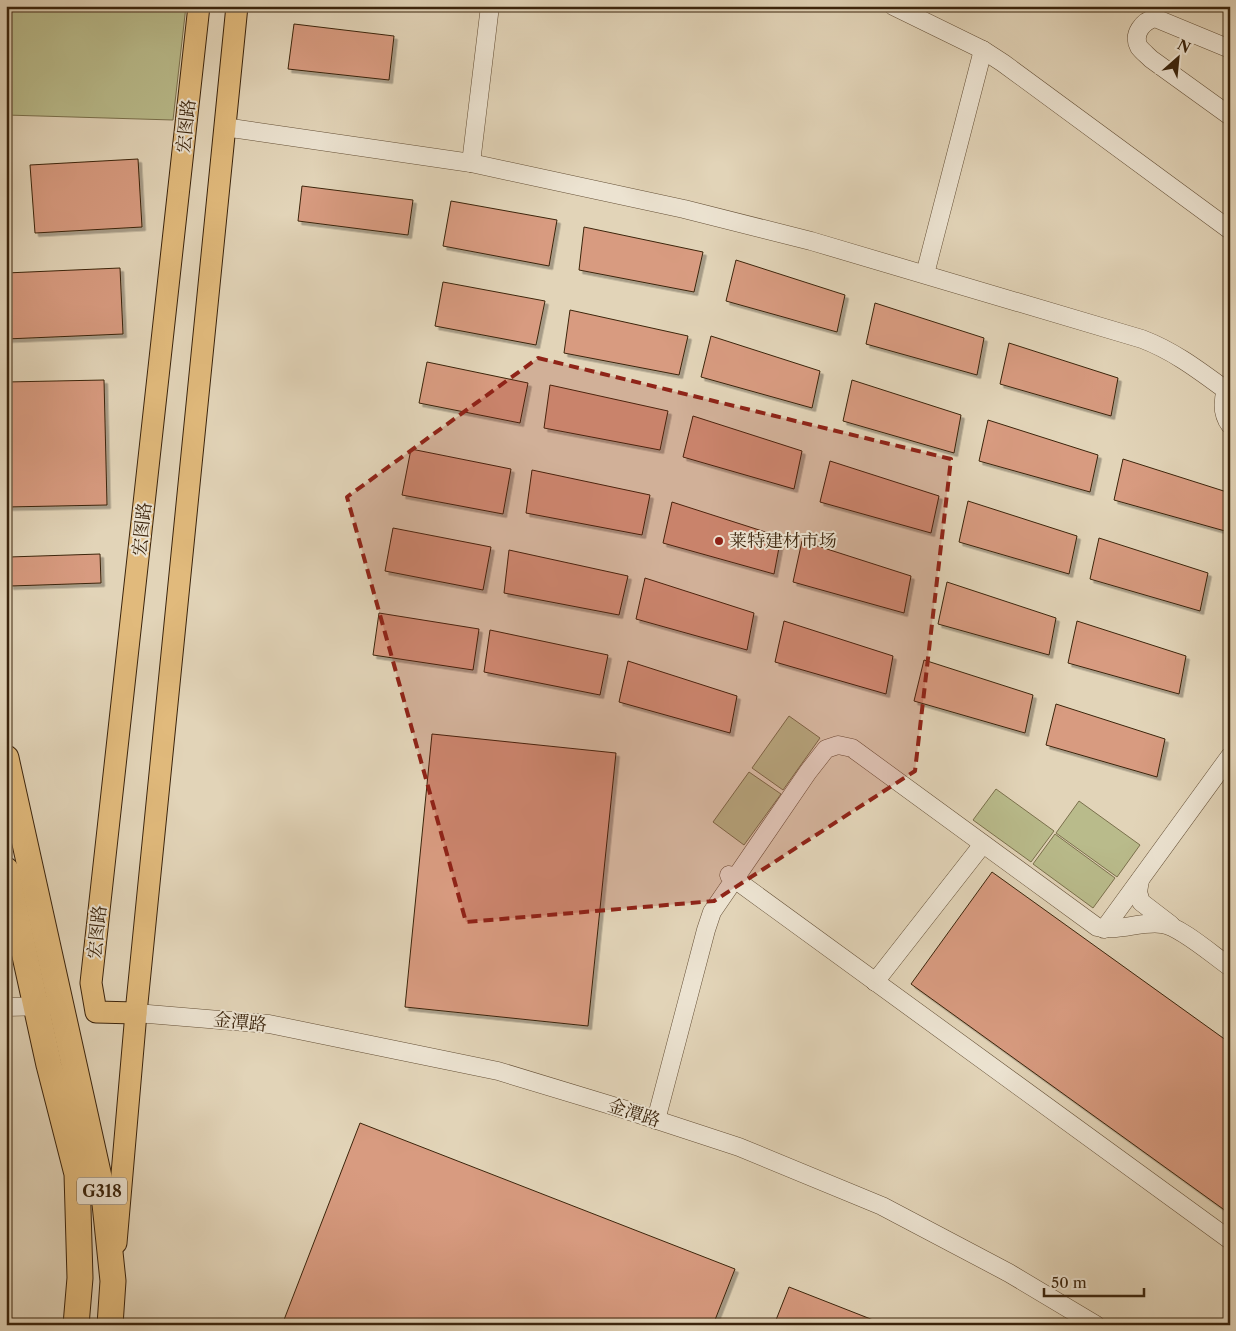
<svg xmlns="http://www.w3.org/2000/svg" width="1236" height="1331" viewBox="0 0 1236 1331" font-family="'Libre Caslon Text','Noto Serif SC',serif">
<defs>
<filter id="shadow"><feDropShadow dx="3.5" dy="3.5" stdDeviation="0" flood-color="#0004"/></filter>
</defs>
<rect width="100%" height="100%" fill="#e2d4b8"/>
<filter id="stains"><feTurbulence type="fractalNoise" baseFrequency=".004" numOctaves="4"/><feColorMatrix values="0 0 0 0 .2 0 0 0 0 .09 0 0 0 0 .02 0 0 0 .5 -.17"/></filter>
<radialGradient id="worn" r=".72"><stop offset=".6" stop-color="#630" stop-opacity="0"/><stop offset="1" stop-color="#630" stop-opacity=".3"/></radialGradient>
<g fill="#b9bb8b" stroke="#7a704c">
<path d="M6,6H186L173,120L6,115Z"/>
<path d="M789,716L820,738L783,790L752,768Z"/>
<path d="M749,772L781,794L744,845L713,822Z"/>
<path d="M996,789L1054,831L1031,862L973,820Z"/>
<path d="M1079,801L1140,845L1117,877L1056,833Z"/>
<path d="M1055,834L1115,878L1093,908L1033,864Z"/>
</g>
<g fill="#d89b80" stroke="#3b240c" filter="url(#shadow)">
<path d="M294,24L394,36L389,80L288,69Z"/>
<path d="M138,159L142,227L35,233L30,165Z"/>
<path d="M302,186L413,200L408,235L298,221Z"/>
<path d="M451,201L557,220L549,266L443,246Z"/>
<path d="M584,227L703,252L694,292L579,270Z"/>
<path d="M736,260L845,295L837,332L726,301Z"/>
<path d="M120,268L123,334L6,339V273Z"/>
<path d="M443,282L545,301L536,345L435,326Z"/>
<path d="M875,303L984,338L977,375L866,344Z"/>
<path d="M570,310L688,336L679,375L564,353Z"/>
<path d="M711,336L820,371L812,408L701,377Z"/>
<path d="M1009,343L1118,378L1111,416L1000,384Z"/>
<path d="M427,362L528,383L520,423L419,403Z"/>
<path d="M104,380L107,505L6,507V382Z"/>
<path d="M852,380L961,415L954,453L843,421Z"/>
<path d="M550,385L668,411L660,450L544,428Z"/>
<path d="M693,416L802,451L794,489L683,457Z"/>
<path d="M988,420L1098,455L1090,492L979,461Z"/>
<path d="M411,449L511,469L503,514L402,495Z"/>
<path d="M1123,459L1230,493V507L1225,531L1114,500Z"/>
<path d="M830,461L939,496L931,533L820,502Z"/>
<path d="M532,470L650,495L642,535L526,513Z"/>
<path d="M968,501L1077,536L1069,574L959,542Z"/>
<path d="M672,502L781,537L774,574L663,543Z"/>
<path d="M393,528L491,547L483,590L385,571Z"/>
<path d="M1099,538L1208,573L1200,611L1090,579Z"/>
<path d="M802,541L911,576L904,613L793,582Z"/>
<path d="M509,550L628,576L619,615L504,593Z"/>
<path d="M100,554L101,583L10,586L9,557Z"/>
<path d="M645,578L754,613L747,650L636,619Z"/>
<path d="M947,582L1056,618L1049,655L938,624Z"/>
<path d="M379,613L479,629L473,670L373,655Z"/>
<path d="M784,621L893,656L886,694L775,662Z"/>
<path d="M1077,621L1186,656L1179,694L1068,663Z"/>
<path d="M490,630L608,655L600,695L484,672Z"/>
<path d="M924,660L1033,695L1025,733L914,701Z"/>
<path d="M628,661L737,696L730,733L619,702Z"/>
<path d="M1056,704L1165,739L1157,777L1046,745Z"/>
<path d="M432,734L616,753L588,1026L405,1007Z"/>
<path d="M992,872L1230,1043V1214L911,984Z"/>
<path d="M360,1123L735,1269L713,1325H282Z"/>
<path d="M789,1287L886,1325H774Z"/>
</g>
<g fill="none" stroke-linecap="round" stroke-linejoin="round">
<defs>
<g id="minor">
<path d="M893,6L983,50L1003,63L1230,230"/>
<path d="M1230,49L1155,18C1143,21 1132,34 1139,47C1142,51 1147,55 1151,59L1230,116"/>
<path d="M224,127L471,163L684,209L811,241L1142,339C1176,352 1201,372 1230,393"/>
<path d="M471,163L490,6"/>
<path d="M925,274L983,50"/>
<path d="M1226,390C1222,403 1222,414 1230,425"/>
<path d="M729,875L1230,1240"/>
<path d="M1140,880L1138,892L1141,902L1171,925"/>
<path d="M1104,929L1230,756"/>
<path d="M875,982L983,844"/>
<path d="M6,1007L48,1006"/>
<path d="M136,1013L269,1024L498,1071L620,1108L739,1147L882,1206L1009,1273L1096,1325"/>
<path d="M656,1120L706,930L712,912L808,772L826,749L838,745L852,748L1097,927C1119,932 1140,921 1162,924C1180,926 1214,956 1230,967"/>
</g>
<g id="major">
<path d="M136,1013L96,1012L91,983L199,6"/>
<path d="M116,1243L136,1013L237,6"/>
</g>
<g id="highway">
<path d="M6,758L105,1204L113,1281L110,1325"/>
<path d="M6,870L49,1065L77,1174L80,1278L76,1325"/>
</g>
</defs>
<use href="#minor" stroke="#655037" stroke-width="19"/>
<use href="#major" stroke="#3b240c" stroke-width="23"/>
<use href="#highway" stroke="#3b240c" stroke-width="27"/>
<use href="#minor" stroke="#ece3d1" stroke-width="18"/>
<use href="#major" stroke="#e1ba7c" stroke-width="21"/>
<use href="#highway" stroke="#e1ba7c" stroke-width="25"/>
</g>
<path fill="#8f2418" fill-opacity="0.2" stroke="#8f2418" stroke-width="4" stroke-dasharray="10 6" stroke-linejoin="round" d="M538,358L951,459L915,771L714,901L466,922L347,497Z"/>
<circle fill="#8f2418" stroke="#ece3d1" stroke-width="2" cx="719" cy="541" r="5"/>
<g text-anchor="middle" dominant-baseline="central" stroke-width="4" stroke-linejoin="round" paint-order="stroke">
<rect fill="#ece3d1" stroke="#705d47" stroke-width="1" x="77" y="1177.5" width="50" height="27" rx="4"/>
<g font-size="16" font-weight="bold" fill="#3b240c">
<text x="102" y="1191">G318</text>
</g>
<g font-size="18" fill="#3b240c" stroke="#ece3d1">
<text transform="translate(186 126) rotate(-84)">宏图路</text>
<text transform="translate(142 529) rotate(-84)">宏图路</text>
<text transform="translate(97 932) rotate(-84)">宏图路</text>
<text transform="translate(240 1022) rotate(6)">金潭路</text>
<text transform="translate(634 1113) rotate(18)">金潭路</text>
</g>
<g font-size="18" fill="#3b240c" stroke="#ece3d1" text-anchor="start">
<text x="729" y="541">莱特建材市场</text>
</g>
</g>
<rect width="1236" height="1331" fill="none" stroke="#e2d4b8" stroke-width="25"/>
<rect x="8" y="8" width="1221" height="1316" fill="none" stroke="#3b240c" stroke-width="2.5"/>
<rect x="12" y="12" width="1211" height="1306" fill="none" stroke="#3b240c"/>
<g transform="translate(1178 58) rotate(27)" stroke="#ece3d1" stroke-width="4" paint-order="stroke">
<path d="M0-4L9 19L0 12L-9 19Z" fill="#3b240c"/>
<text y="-8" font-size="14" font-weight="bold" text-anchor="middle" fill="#3b240c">N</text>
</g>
<path d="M1044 1288v8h100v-8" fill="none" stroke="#3b240c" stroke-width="2.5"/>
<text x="1051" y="1288" font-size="15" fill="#3b240c" stroke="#ece3d1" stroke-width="4" paint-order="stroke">50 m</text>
<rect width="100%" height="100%" filter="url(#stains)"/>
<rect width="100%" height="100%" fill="url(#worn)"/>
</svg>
